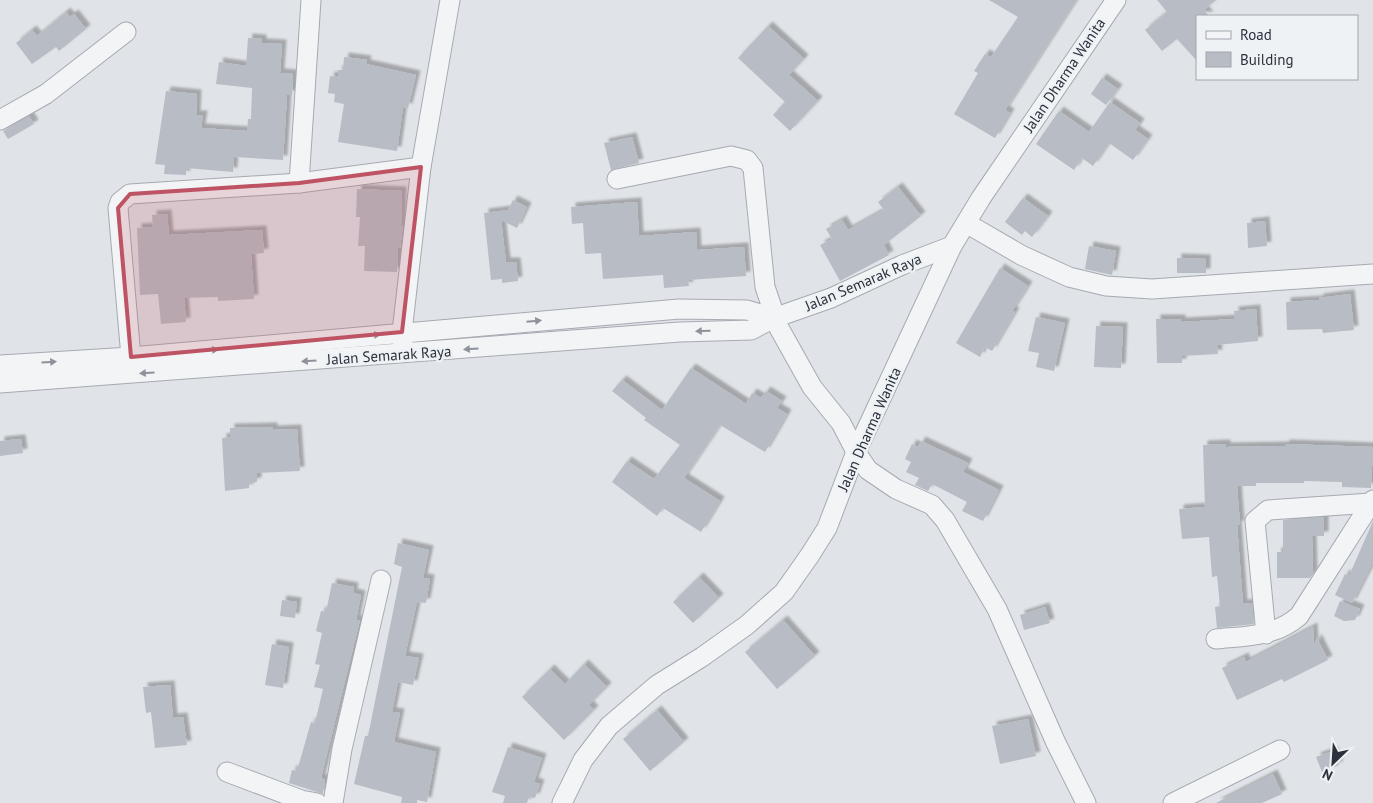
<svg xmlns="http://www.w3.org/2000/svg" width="1373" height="803" viewBox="0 0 1373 803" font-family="'PT Sans',sans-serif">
<defs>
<filter id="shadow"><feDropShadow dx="4.5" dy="-4.5" stdDeviation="1" flood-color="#0004"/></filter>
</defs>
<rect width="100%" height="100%" fill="#e0e3e7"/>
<g fill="#b8bcc4" filter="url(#shadow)">
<path d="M989,0H1076L1005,110L1010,113L995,138L954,114L978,73L974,71L985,54L991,57L1018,17Z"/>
<path d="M1157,0H1216L1204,10L1209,16H1197V61L1177,39L1162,51L1145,30L1167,12Z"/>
<path d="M66,12L70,17L74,14L86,29L59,51L56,47L32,64L16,43L32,30L37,36Z"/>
<path d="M768,26L804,59L789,75L818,101L790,131L773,115L785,102L738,58Z"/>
<path d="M248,38L262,39V43L282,44L280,73L293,74L292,95H287L283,160L234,157L233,172L186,168V175L164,174L165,165L155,164L166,91L197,94L196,115H203L201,128L247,131L248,119H251L252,88L216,84L219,62L246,66Z"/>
<path d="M344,57L367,60L366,64L416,75L408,108L403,107L397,151L338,142L344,104L334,102L335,94L328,93L330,76L338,77V70H343Z"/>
<path d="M1102,78L1118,89L1106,105L1091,94Z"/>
<path d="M1110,102L1140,123L1135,130L1148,139L1133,160L1109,143L1093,166L1082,158L1074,170L1036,144L1059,111L1089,132Z"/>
<path d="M29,116L34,124L8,139L3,131Z"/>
<path d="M632,137L639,163L611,170L604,143Z"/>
<path d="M898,187L921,216L884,245L889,255L840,281L820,245L832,239L826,229L842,220L848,230L884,210L878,202Z"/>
<path d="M357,189L402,191L401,225H403L400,248H398L397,272L364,271L365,246H358L360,217H356Z"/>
<path d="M1023,198L1048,216L1032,237L1025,231L1022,235L1005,222Z"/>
<path d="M513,200L527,207L517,228L501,220L506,262H516L518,281L502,283V279L491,280L484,213L508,210Z"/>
<path d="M637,202L639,236L696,232L697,250L744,247L746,276L688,280L689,286L664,288L663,275L603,279L601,253L585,254L583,223L572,224L571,207Z"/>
<path d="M167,214L169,235L262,230L264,253L251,254L254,299L218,301V297L184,298L186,322L161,324L158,294L140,295L137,228L153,227L152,215Z"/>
<path d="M1265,221L1267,246L1248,248L1247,223Z"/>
<path d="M1089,246L1116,251L1112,275L1085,269Z"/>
<path d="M1177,258L1206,259V273H1177Z"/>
<path d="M1000,268L1028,286L1012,311L1015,312L992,351L985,347L980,357L956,343Z"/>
<path d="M1350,294L1354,330L1323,333L1322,329L1287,330L1286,302L1319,300V298Z"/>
<path d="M1256,309L1258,341L1217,345L1218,354L1182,356V363H1157L1156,319H1181V322L1235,319L1234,311Z"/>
<path d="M1036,317L1065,323L1054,371L1036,367L1039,353L1028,351Z"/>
<path d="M1096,326L1123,327L1121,368L1094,367Z"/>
<path d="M691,368L746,404L752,393L761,398L766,391L782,401L777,408L787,414L765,452L720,425L684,478L720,501L701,532L663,508L657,516L612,482L627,461L654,479L680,445L644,420L646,418L612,391L622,380L662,410Z"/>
<path d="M273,427V430L297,429L300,471L257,473V482L249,483V488L225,491L222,438L230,437V428Z"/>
<path d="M21,439L23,453L0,456V441Z"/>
<path d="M921,441L968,463L963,472L999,490L983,521L962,511L967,502L932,484L928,491L915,485L919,478L906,472L911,462L905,459L912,444L918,447Z"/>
<path d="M1226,444V447L1285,446V444L1373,447L1371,488L1342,487V482L1304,481V483H1256V486H1237L1240,525H1237L1243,604L1252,603L1254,624L1217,628L1215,607L1220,606L1217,576L1212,577L1209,537L1182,539L1179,509L1205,507L1203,445Z"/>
<path d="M1324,517V536H1312L1313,574L1310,578H1277V552H1283V520Z"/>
<path d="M1373,521V562L1352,603L1335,595L1345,574L1349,576Z"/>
<path d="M398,543L429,550L423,578L430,579L426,603L417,602L405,656L419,658L413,685L398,682L392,712L400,713L394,742L436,752L427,802L417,800V803H401L402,797L354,784L365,736H368L402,567L394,564Z"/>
<path d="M699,577L719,598L693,623L673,602Z"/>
<path d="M332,583L354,587L353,593L361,595L356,620H360L321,778L325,780L323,794L289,783L292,770L297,771L311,722L315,723L323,689L314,687L320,665L315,664L322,633L316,631L321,611L326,612Z"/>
<path d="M282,600L297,602L295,618L280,616Z"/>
<path d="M1340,601L1360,609L1355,620L1344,621L1334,616Z"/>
<path d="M1045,607L1050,623L1024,630L1020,615Z"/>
<path d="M783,620L815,656L777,689L745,652Z"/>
<path d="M1313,627L1314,646L1317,638L1328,660L1284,682L1282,679L1237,700L1222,668L1244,657L1246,662Z"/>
<path d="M272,644L289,647L283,688L265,685Z"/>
<path d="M584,664L607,687L589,705L594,710L564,740L522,697L550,669L565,684Z"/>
<path d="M170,685L173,718L183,717L187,745L155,748L151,712L146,713L143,687Z"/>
<path d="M657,710L684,742L650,771L623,739Z"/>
<path d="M1028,719L1036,756L1000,764L992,726Z"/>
<path d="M508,747L542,758L534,782L540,784L535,798L529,797L527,803H503L505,796L492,792Z"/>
<path d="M1333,751L1339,765L1322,772L1316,757Z"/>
<path d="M1273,774L1282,794L1262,803H1216Z"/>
</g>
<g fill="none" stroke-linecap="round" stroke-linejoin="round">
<defs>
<g id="minor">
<path d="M0,120L46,94L126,32"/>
<path d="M617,179L731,156L747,160L753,168L765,287L779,328L812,387L841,423L856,452L868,470L896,489L932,505L945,520L997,609L1056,743L1086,803"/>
<path d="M299,183L311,0"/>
<path d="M966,223L1021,255L1069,277L1106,286L1152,289L1373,274"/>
<path d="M403,345L402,332L421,167L450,0"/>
<path d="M131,357L118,208L120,202L130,194L299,183L421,167"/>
<path d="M0,365L131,357L679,309L747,310L774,318"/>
<path d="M0,383L680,332L751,330L774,318L831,298L902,265L952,246"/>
<path d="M1266,634L1255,521L1268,510L1371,503"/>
<path d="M1216,639C1246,636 1275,637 1299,616L1373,500"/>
<path d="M227,772L301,800L317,803"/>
<path d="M333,803L342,749L381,580"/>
<path d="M562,803L583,760L609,726L657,685L702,657L747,625L784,592L810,555L827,528L856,452L952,246L981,198L1116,0"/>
<path d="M1173,803L1280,750"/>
</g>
</defs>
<use href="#minor" stroke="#a6aab1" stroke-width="21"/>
<use href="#minor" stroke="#f2f4f6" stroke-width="19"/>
</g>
<defs><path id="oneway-solid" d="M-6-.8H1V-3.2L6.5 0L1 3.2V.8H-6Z" transform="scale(1.25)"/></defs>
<g fill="#8e929a">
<use href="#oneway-solid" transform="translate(534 321) rotate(-5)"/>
<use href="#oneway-solid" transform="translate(703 331) rotate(178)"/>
<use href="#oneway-solid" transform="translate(373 335) rotate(-5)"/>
<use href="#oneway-solid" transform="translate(471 349) rotate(176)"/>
<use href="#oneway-solid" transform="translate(211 350) rotate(-5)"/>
<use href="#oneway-solid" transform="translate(309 361) rotate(176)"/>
<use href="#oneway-solid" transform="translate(49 362) rotate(-4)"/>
<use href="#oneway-solid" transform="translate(147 373) rotate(176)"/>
</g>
<path fill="#be5363" fill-opacity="0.2" stroke="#be5363" stroke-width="4" stroke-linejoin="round" d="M421,167L402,332L131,357L118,208L130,194L299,183Z"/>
<g text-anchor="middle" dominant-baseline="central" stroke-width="5" stroke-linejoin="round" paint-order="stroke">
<g font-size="15" fill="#2b313d" stroke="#eff2f5">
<text transform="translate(1064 75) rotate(-56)">Jalan Dharma Wanita</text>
<text transform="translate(863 282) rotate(-23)">Jalan Semarak Raya</text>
<text transform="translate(389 355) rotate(-4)">Jalan Semarak Raya</text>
<text transform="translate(869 429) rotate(-66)">Jalan Dharma Wanita</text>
</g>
</g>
<rect x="1196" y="15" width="162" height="65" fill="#eff2f5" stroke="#a1a5ab"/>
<rect x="1206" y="31" width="25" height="8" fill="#f2f4f6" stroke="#a1a5ab"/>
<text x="1240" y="40" font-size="15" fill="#2b313d">Road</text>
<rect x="1206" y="52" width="25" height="15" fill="#b8bcc4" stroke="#a1a5ab"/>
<text x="1240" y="65" font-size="15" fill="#2b313d">Building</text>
<g transform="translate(1333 763) rotate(205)" stroke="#eff2f5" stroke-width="4" paint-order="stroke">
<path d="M0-4L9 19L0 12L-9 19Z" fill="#2b313d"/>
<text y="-8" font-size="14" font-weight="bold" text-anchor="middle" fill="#2b313d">N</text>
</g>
</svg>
